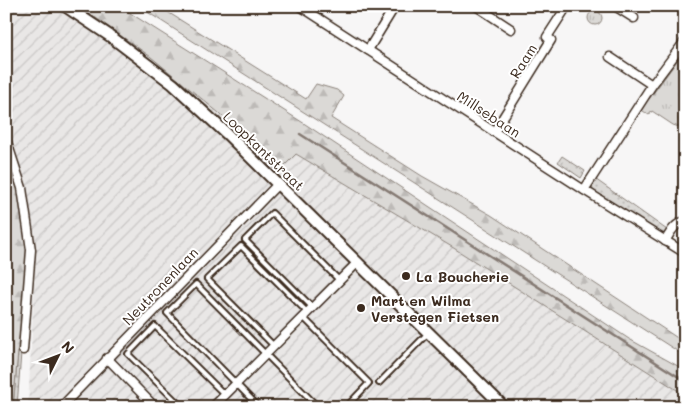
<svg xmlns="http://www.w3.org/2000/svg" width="691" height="413" viewBox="0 0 691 413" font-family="Mali,sans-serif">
<defs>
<pattern id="industrial-furrows" width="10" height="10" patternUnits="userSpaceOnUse" patternTransform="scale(1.25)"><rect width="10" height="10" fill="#e9e7e6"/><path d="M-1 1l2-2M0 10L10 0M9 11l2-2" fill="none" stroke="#c9c6c5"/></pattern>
<pattern id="grass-dots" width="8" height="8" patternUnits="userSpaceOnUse" patternTransform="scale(1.25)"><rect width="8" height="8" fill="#dbd9d6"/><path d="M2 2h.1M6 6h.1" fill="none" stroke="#bdbab7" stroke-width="1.8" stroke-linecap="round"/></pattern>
<pattern id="forest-firs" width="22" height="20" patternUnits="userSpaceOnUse" patternTransform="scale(1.25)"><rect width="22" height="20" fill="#dbd9d6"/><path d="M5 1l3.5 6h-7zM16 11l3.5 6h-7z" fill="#bdbab7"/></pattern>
<pattern id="park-tufts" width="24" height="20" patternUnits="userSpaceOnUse" patternTransform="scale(1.25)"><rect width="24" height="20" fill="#dbd9d6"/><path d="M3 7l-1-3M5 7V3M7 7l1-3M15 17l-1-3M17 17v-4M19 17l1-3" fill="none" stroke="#bdbab7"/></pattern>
</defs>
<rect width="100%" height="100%" fill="#f7f6f6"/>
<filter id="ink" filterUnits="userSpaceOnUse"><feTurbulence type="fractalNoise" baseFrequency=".02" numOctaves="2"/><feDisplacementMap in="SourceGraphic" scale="10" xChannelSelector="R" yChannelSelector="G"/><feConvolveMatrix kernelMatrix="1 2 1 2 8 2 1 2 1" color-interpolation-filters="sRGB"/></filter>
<g filter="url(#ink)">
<path fill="url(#industrial-furrows)" d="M6,6H99L685,394V407H28L36,249L27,189L6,118Z"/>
<g fill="url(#grass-dots)" stroke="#8b827a">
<path d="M562,156L585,171L581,178L558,162Z"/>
<path d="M595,179L667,230L665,233L662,235L596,193L593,191L592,186Z"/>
<path d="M20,332L22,333V339L17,407H13Z"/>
</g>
<g fill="url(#forest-firs)" stroke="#8b827a">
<path d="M79,6H119L305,124L629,339L685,370V395L452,247L296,154L278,172L219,113L151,57Z"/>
<path d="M138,6H158L306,99L316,84L337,90L344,96L331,118L422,176L491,215L685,343V356Z"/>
<path d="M6,156H8L17,175L26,231L27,253L13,407H6Z"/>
</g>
<g fill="url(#park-tufts)" stroke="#8b827a">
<circle cx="595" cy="18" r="7"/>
<path d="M685,50V129L673,125L652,111L649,115L640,109L645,102L649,99Z"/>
</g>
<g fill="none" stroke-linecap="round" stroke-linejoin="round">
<path stroke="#847972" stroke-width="2.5" d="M300,134L685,381"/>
<defs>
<g id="lane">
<path d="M313,308L245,240L272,213L339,280"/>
<path d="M303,317L369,383L347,406"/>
<path d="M274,346L207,279L241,246L308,313"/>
<path d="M379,383L427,334"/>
<path d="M182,407L128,354L155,326L225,395"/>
<path d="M259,407L167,313L196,284L318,407"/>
</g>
<g id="street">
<path d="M300,6L584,190L685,253"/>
<path d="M476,6L511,29"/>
<path d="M615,6L634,18"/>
<path d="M368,50L395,6"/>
<path d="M610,57L652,85"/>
<path d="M494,132L551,40L547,37L567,6"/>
<path d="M6,139L22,188L31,250L23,350"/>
<path d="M584,190L652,85L685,41"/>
<path d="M665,241C671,232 674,224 685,221"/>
<path d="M107,358L155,407"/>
<path d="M61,407L278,184"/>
<path d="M213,407L358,262"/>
</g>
<path id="secondary" d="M65,6L110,36L173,84L226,133L504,407"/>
</defs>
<use href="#lane" stroke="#3b2a1e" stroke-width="8"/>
<use href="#street" stroke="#3b2a1e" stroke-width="11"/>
<use href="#secondary" stroke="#3b2a1e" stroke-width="14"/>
<use href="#lane" stroke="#fff" stroke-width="4"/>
<use href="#street" stroke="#fff" stroke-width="8"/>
<use href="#secondary" stroke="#fff" stroke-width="10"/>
</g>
</g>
<g fill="#3b2a1e" stroke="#fff" stroke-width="2">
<circle cx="406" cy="276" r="5"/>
<circle cx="361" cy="308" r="5"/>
</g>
<g text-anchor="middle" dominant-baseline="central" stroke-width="4" stroke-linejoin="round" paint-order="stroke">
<g font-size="14" fill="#3b2a1e" stroke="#fff">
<text transform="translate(523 61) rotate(-58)">Raam</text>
<text transform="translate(489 114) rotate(33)">Millsebaan</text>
<text transform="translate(264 151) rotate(44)">Loopkantstraat</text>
<text transform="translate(160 286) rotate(-46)">Neutronenlaan</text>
</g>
<g font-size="14" font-weight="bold" fill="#3b2a1e" stroke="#fff" text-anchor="start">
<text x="416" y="276">La Boucherie</text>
<text x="371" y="300">Mart en Wilma<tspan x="371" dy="16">Verstegen Fietsen</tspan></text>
</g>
</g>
<rect width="691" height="413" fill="none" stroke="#fff" stroke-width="25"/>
<rect x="12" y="12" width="666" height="388" fill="none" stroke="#3b2a1e" stroke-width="2" filter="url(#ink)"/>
<g transform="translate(58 356) rotate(48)" stroke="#ffffff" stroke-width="4" paint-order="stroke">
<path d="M0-4L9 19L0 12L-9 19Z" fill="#3b2a1e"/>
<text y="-8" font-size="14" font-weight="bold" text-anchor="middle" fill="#3b2a1e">N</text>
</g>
</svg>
